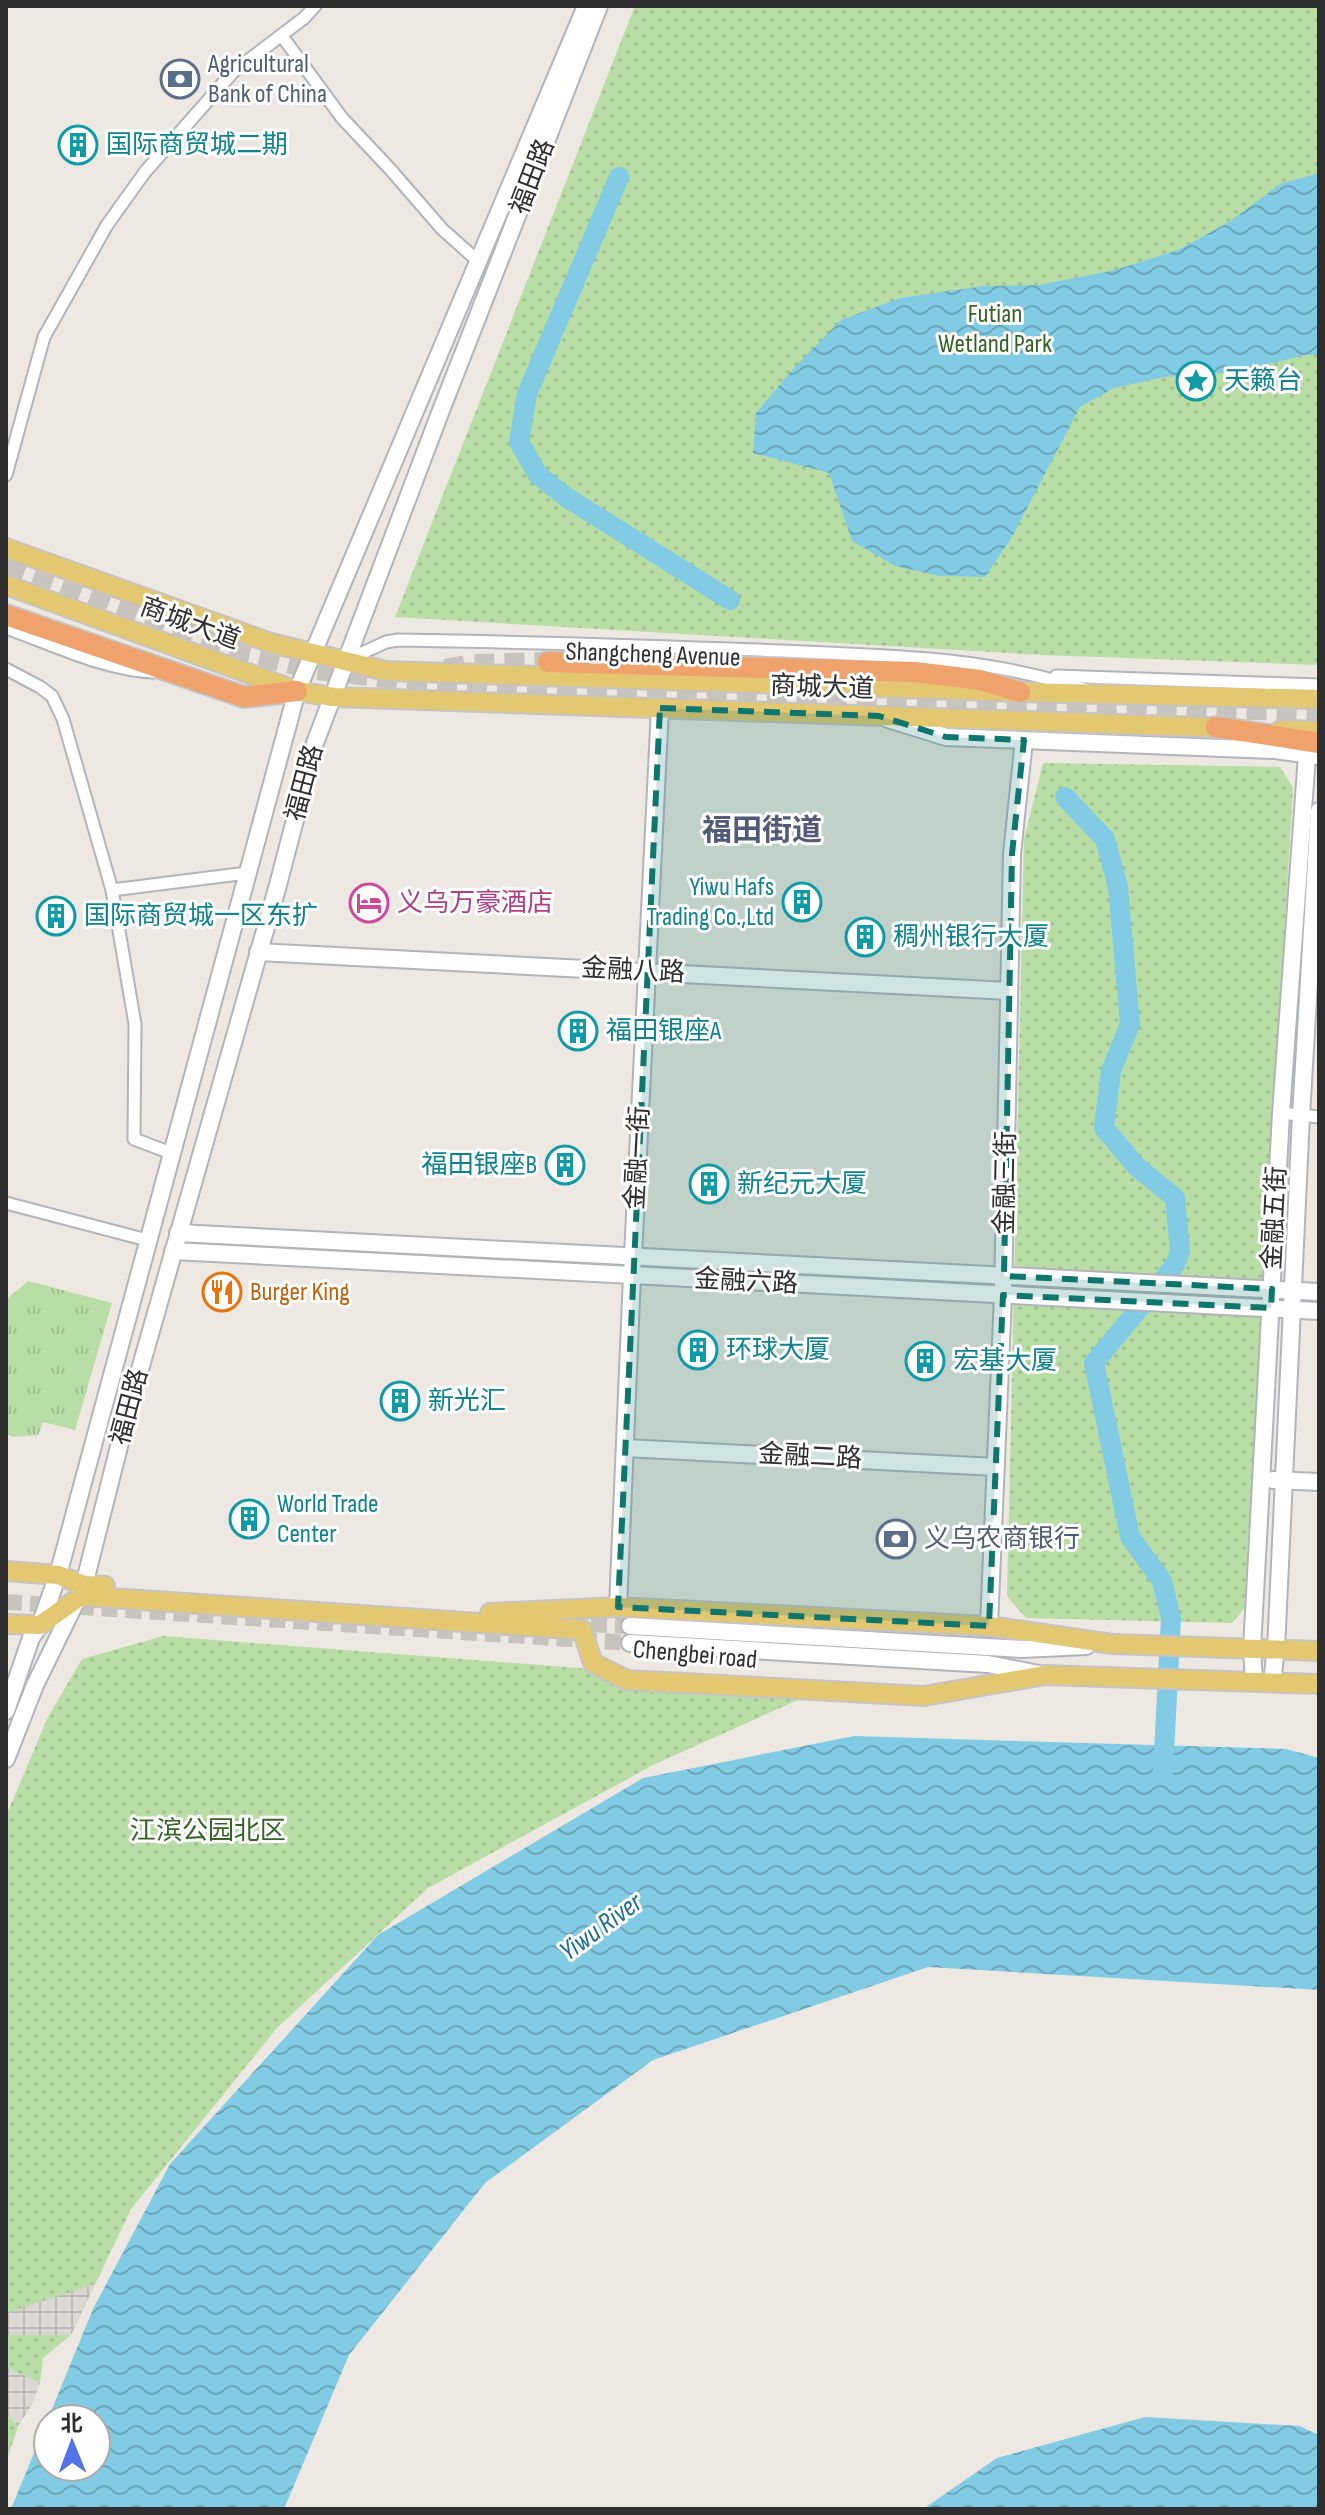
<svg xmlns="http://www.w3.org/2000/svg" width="1325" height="2515" viewBox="0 0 1325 2515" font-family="'Sofia Sans Condensed','Noto Sans SC',sans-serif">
<defs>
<pattern id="grass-tufts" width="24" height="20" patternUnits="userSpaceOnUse" patternTransform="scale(2)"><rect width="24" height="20" fill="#b9dea5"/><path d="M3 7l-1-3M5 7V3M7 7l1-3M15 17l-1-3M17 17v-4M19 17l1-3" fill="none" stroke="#9fbf8e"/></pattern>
<pattern id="park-dots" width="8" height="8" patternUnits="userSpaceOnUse" patternTransform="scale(2)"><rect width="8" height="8" fill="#b9dea5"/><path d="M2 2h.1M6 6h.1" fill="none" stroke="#9fbf8e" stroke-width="1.8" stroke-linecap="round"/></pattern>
<pattern id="plaza-grid" width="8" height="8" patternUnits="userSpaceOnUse" patternTransform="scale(2)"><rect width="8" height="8" fill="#dad7d4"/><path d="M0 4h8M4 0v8" fill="none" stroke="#bbb9b6"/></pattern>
<pattern id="water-waves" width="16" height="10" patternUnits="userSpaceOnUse" patternTransform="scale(2)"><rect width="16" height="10" fill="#81cbe4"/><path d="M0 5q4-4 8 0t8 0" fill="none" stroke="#6aa5b9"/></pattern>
</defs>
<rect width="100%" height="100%" fill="#ede8e2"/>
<path fill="url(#grass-tufts)" d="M28,1281L112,1303L75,1430L43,1422L38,1435L13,1437L6,1434V1300Z"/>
<g fill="url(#park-dots)">
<path d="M635,6H1319V665L1043,655L395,617Z"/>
<path d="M1043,763L1280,767L1293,788L1244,1609L1232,1623L1026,1618L1007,1596L1024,839Z"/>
<path d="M163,1636L827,1687L655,1764L428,1888L277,2028L131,2209L71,2335L43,2358L40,2383L31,2406L18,2426L6,2463V1816L48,1717L82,1659Z"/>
</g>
<g fill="url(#plaza-grid)">
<path d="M95,2284L71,2335H6V2313Z"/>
<path d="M6,2367L40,2383L31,2406L18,2426L6,2414Z"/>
</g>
<g fill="url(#water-waves)" fill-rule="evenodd">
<path d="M1319,173V355H1305L1235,372L1165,377L1114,388L1080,407L1012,537L985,577L940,576L895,566L852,541L829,473L753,453L756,413L793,369L841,320L900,298L983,286L1039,285L1115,270L1178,250L1229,222L1280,184Z"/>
<path d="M854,1736L1286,1749L1319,1758V1990L928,1967L653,2060L485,2183L349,2355L284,2509H11L93,2309L170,2164L378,1935L643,1778ZM48,2419H96V2467H48Z"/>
<path d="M1145,2417L1299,2426L1319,2435V2509H923L997,2458Z"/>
</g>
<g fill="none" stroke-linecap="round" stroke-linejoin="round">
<g stroke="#81cbe4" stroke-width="20">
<path d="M619,177L527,394L519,442L538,475L566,497L730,600"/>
<path d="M1065,797L1105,839L1118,887L1130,1024L1111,1071L1104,1128L1137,1167L1175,1198L1180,1251L1175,1265L1094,1363L1130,1537L1162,1581L1171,1618L1163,1772"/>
</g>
<g stroke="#c7c3be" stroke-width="16" stroke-dasharray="16 8" stroke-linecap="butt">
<path d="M6,1602L630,1643"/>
<path d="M567,1623L630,1626"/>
</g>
<g stroke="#c7c3be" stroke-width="20" stroke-dasharray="20 10" stroke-linecap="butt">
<path d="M6,564L249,655L317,670L427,683L1319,712"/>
<path d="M445,669L472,664L548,662"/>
</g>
<defs>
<g id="street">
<path d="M282,36L342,118L390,169L442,229L479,262"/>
<path d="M6,475L44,337L107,225L145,172L233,72L304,18L315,6"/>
<path d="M6,628C52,644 106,671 154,672"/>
<path d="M347,660L386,642L398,640C526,642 654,646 782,651C884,656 985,656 1083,689"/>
<path d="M6,669L40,687L52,696L63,719L112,890L135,1024L134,1139L171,1153"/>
<path d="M1056,676L1319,685"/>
<path d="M112,890L247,873"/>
<path d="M1281,1113L1319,1117"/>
<path d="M6,1203L147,1240"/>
</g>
<g id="secondary">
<path d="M888,719L946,737L1275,750L1319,756"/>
<path d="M258,952L1009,991"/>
<path d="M178,1233L1319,1292"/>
<path d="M173,1251L1319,1311"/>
<path d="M625,1448L996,1467"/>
<path d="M1273,1480L1319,1482"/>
<path d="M618,1607L632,1276L660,708"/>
<path d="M630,1626L1022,1649L1086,1646"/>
<path d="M989,1626L1003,1295L1012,854L1024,740"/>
<path d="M630,1643L988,1664L1039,1674"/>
<path d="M1254,1681L1252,1649L1281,1113L1307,755"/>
<path d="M1272,1682L1276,1649L1301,1116L1319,811"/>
<path d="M6,1711L31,1638L40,1625L58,1575L297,691L586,6"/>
<path d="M6,1759L35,1685L84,1585L127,1415L278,885L315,743L440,413L599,6"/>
</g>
<g id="primary">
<path d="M6,548L271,643L386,671L1020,692L1319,699"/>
<path d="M6,585L297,691L333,697L1231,728"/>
<path d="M1281,730L1319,731"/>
<path d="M6,1571L58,1575L84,1585L105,1586"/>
<path d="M490,1613L618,1607L989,1626L1112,1644L1319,1651"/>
<path d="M6,1624L40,1625L81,1596L582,1630L593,1663L627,1680L924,1696L1045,1675L1319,1684"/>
</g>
<g id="highway">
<path d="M6,615L244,697L297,691"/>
<path d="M548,662L915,672L980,680L1020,692"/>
<path d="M1216,727L1319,743"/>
</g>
</defs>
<use href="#street" stroke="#b2b4bc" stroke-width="15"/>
<use href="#secondary" stroke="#b2b4bc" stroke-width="20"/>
<use href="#primary" stroke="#c4c4c4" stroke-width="22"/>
<use href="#highway" stroke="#c4c4c4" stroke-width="24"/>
<use href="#street" stroke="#fff" stroke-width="11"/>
<use href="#secondary" stroke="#fff" stroke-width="16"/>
<use href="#primary" stroke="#e4c771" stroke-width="18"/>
<use href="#highway" stroke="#efa26c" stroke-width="20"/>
</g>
<path fill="#0f766e" fill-opacity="0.2" stroke="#0f766e" stroke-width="6" stroke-dasharray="16 10" stroke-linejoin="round" d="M660,708L879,716L946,737L1024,740L1012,854L1004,1276L1272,1289L1271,1308L1003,1295L989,1626L618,1607Z"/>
<defs>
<symbol id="bank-ring" viewBox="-11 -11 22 22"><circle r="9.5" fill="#fff" stroke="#5c6f8a" stroke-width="1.5"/><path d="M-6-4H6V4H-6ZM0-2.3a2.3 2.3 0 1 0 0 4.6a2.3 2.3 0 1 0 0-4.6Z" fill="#5c6f8a"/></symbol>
<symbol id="building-ring" viewBox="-11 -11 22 22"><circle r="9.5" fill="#fff" stroke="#0f9aa8" stroke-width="1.5"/><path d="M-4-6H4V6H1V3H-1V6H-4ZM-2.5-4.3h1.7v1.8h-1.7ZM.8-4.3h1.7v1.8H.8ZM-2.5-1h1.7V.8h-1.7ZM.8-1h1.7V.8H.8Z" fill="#0f9aa8"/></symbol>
<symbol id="sight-ring" viewBox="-11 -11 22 22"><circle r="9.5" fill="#fff" stroke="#0f9aa8" stroke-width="1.5"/><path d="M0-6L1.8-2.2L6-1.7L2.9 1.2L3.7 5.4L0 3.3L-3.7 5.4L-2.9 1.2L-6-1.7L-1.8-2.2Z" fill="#0f9aa8"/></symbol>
<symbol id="hotel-ring" viewBox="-11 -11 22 22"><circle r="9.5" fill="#fff" stroke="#d1479c" stroke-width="1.5"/><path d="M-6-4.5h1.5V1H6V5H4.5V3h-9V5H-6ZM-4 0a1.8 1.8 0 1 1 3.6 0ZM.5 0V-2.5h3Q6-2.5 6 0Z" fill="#d1479c"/></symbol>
<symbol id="restaurant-ring" viewBox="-11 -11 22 22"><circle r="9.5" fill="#fff" stroke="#e8710a" stroke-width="1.5"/><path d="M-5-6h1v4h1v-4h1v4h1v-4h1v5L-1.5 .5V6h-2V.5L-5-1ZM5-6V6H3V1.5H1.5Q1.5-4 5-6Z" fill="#e8710a"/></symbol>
</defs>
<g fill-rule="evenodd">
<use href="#bank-ring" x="158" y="57" width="44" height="44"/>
<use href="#building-ring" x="56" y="123" width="44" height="44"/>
<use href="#sight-ring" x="1174" y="359" width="44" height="44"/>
<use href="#building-ring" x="780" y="880" width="44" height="44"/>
<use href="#hotel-ring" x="347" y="881" width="44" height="44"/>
<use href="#building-ring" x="34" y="894" width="44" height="44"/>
<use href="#building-ring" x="843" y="915" width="44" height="44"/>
<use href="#building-ring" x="556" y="1009" width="44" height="44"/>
<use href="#building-ring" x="543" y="1143" width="44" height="44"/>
<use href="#building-ring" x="687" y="1162" width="44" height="44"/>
<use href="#restaurant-ring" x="200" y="1270" width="44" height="44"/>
<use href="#building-ring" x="676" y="1328" width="44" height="44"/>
<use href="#building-ring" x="903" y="1339" width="44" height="44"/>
<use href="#building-ring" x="378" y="1379" width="44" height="44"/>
<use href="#building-ring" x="227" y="1497" width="44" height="44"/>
<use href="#bank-ring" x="874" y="1517" width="44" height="44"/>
</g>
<g text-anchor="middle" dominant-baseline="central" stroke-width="6" stroke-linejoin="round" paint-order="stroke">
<g font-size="26" fill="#4e5e75" stroke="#fff" text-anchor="start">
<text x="208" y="64">Agricultural<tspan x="208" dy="30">Bank of China</tspan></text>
<text x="924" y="1539">义乌农商银行</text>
</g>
<g font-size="26" fill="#0d838f" stroke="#fff" text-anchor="start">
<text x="106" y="145">国际商贸城二期</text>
<text x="1224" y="381">天籁台</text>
<text x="774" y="887" text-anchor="end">Yiwu Hafs<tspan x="774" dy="30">Trading Co.,Ltd</tspan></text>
<text x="84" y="916">国际商贸城一区东扩</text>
<text x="893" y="937">稠州银行大厦</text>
<text x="606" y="1031">福田银座A</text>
<text x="537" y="1165" text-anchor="end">福田银座B</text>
<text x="737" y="1184">新纪元大厦</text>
<text x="726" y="1350">环球大厦</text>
<text x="953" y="1361">宏基大厦</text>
<text x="428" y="1401">新光汇</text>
<text x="277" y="1504">World Trade<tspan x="277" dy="30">Center</tspan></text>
</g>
<g font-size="26" fill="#2e2e2e" stroke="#fff">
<text transform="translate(533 177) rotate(-69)">福田路</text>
<text transform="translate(190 624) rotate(20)">商城大道</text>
<text transform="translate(653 655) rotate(2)">Shangcheng Avenue</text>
<text transform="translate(822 688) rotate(2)">商城大道</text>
<text transform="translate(305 783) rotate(-75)">福田路</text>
<text transform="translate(633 971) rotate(3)">金融八路</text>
<text transform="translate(638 1158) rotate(-87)">金融一街</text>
<text transform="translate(1006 1183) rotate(-89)">金融三街</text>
<text transform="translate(1275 1218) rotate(-87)">金融五街</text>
<text transform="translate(746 1282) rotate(3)">金融六路</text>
<text transform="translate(130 1407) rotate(-75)">福田路</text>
<text transform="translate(810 1457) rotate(3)">金融二路</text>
<text transform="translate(695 1655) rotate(5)">Chengbei road</text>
</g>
<g font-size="26" fill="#326523" stroke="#fff">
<text x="995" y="314">Futian<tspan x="995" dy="30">Wetland Park</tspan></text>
<text x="208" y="1831">江滨公园北区</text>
</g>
<g font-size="26" fill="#b23c85" stroke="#fff" text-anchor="start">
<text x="397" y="903">义乌万豪酒店</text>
</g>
<g font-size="26" fill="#c56008" stroke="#fff" text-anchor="start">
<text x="250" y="1292">Burger King</text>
</g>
<g font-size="28" font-style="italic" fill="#1c6c93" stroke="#fff">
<text transform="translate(601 1927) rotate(-36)">Yiwu River</text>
</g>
<g font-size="30" font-weight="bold" fill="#525a7a" stroke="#fff">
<text x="762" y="831">福田街道</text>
</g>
</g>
<rect width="1325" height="2515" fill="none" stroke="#2e2e2e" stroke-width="16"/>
<g transform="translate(72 2443) rotate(359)"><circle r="38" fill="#ffffff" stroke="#ababab" stroke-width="2"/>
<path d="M0-6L14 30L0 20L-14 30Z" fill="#5472e8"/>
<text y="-12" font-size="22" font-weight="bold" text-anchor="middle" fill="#2e2e2e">北</text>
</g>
</svg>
